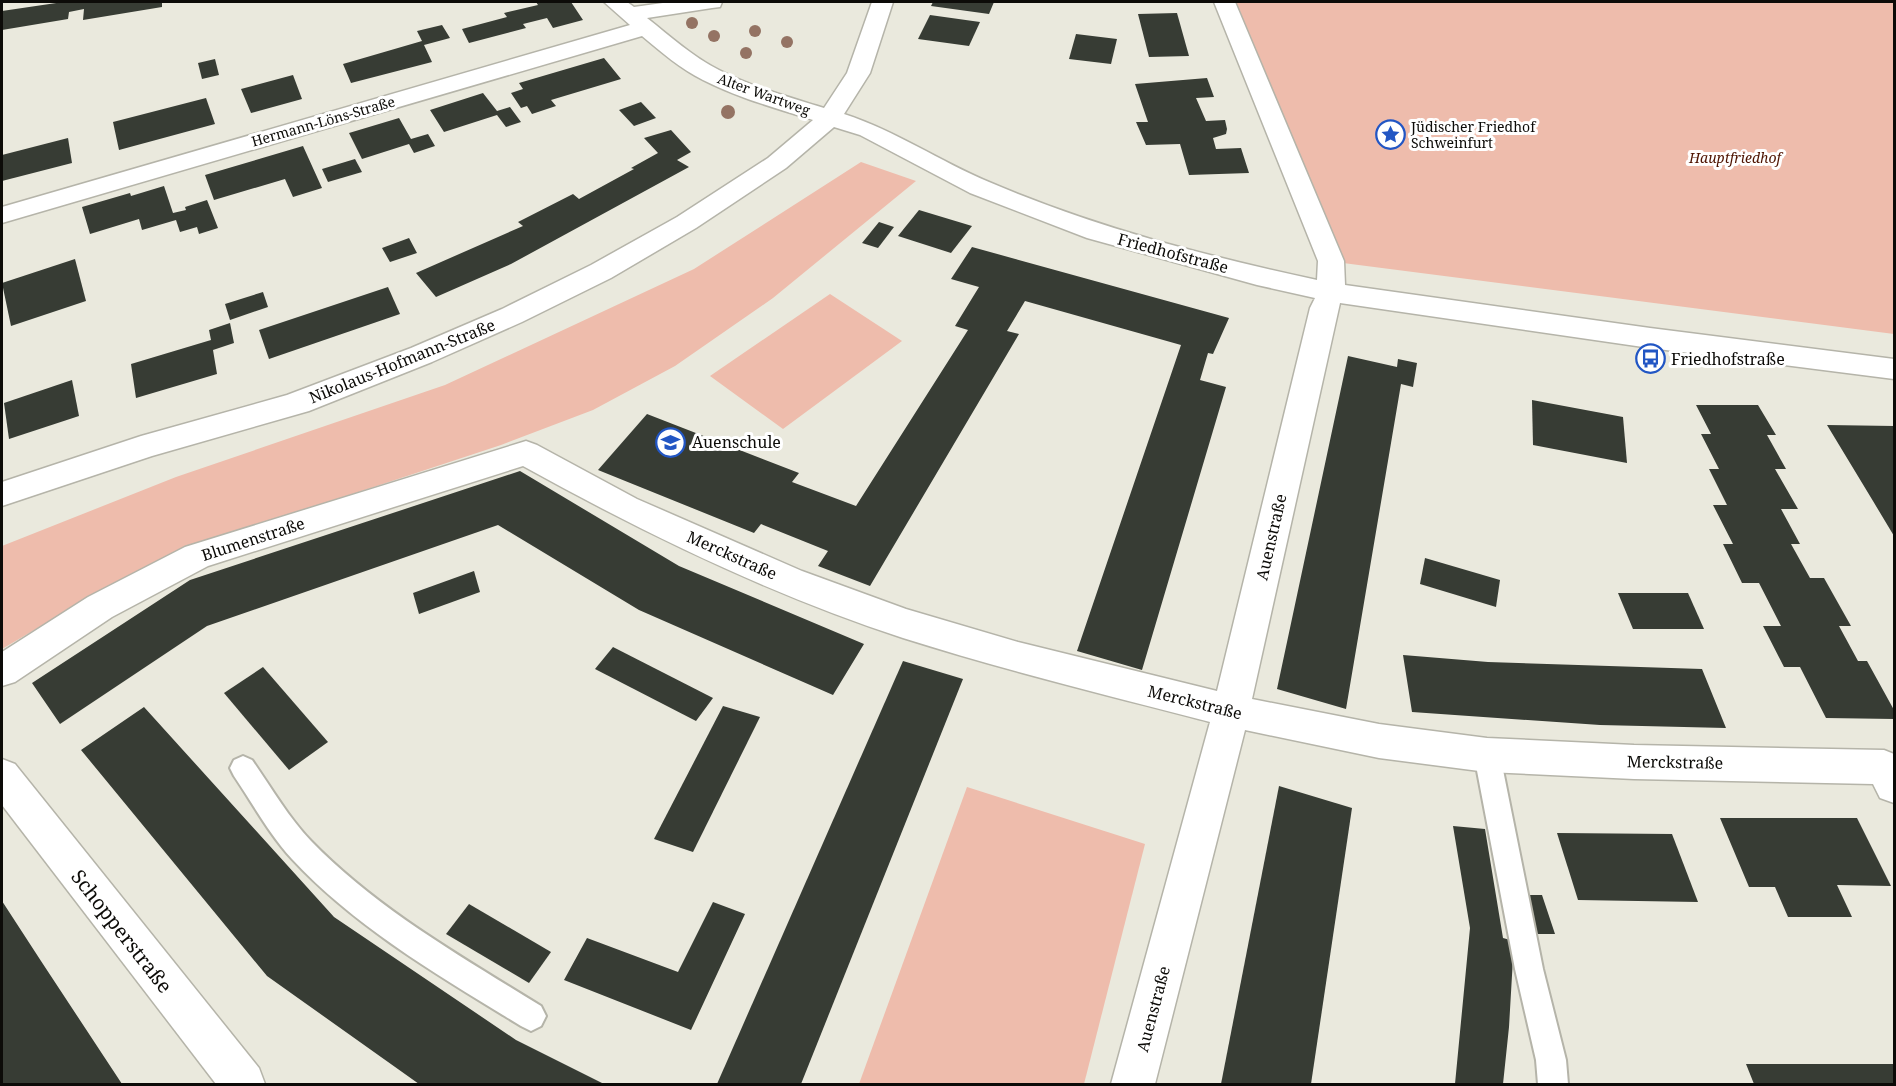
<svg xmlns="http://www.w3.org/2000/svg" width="1896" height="1086" viewBox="0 0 1896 1086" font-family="'Noto Serif',serif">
<rect width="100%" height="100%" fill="#eae9dd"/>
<g fill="#eebcac">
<path d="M1234,2H1894V334L1343,263Z"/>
<path d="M861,162L916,181L773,298L675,366L593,410L501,445L198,545L97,593L2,649V546L176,477L445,385L694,269Z"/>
<path d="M830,294L902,341L783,429L710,376Z"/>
<path d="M967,787L1145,844L1084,1084H859Z"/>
</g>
<g fill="#373c34">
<path d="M63,2H162V7L83,20L84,9L69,12L68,19L2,30V11Z"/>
<path d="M536,2H571L583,20L553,28L547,18L523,24L526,28L469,43L462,29L507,17L504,13L538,5Z"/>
<path d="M933,2H994L989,14L931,6Z"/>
<path d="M1177,13L1189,56L1149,57L1138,14Z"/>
<path d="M930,15L980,22L969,46L918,39Z"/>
<path d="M442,25L450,38L424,45L432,62L351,83L343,64L422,41L417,31Z"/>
<path d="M1076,34L1117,39L1111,64L1069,59Z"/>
<path d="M604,58L621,79L551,100L556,106L532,114L527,106L521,108L511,93L523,89L519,83Z"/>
<path d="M215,59L219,75L202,79L198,63Z"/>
<path d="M293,75L302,99L251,113L241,89Z"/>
<path d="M1207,78L1214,97L1196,98L1206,121L1225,120L1227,129L1226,134L1213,138L1216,149L1241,148L1249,173L1189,175L1180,144L1146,145L1136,122H1148L1135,84Z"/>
<path d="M483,93L497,111L510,107L521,122L506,127L497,115L444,132L430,110Z"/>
<path d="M206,98L215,124L119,150L113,122Z"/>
<path d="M641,102L656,118L634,126L619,110Z"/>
<path d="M399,118L411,139L428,134L435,146L414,153L409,144L362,159L349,133Z"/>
<path d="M671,130L691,152L677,160L689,167L511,264L436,297L416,273L523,226L518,222L573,194L579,199L634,169L631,168L658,153L644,138Z"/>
<path d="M68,138L72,163L2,181V155Z"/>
<path d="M303,146L322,188L293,197L285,179L214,200L205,175Z"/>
<path d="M355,159L362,172L328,182L322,169Z"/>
<path d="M164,186L173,213L186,210L185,207L207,200L218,228L199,234L197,227L180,232L176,220L142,230L139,219L90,234L82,207L130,193L131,196Z"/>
<path d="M919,210L972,226L951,253L898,236Z"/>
<path d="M879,222L894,227L878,248L862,243Z"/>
<path d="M409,238L417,253L390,262L382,248Z"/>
<path d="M972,247L1229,318L1213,354L1208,353L1200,380L1226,387L1142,670L1077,651L1181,345L1025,301L1007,331L1019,334L870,586L818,566L828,551L761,524L754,533L598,470L647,414L799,473L792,482L856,506L968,330L955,326L979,287L951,279Z"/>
<path d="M75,259L86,301L11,326L2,283Z"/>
<path d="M388,287L400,314L269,359L259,330Z"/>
<path d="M263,292L268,307L230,320L225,304Z"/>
<path d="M230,323L234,343L213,350L217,374L136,398L131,364L211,340L209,330Z"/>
<path d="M1348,356L1397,367L1398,359L1417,363L1413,387L1401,384L1346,709L1277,689Z"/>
<path d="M72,380L79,416L9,439L4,403Z"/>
<path d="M1532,400L1623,417L1627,463L1533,445Z"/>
<path d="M1696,405H1758L1776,435H1767L1786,469H1775L1798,509H1781L1800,544H1791L1810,578H1824L1851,626H1839L1858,661H1867L1894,710V719L1826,718L1800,667H1784L1763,626H1781L1759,583H1742L1723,544H1733L1713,505H1727L1709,469H1719L1701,434H1711Z"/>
<path d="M1827,425L1894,426V536L1873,501Z"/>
<path d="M520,471L679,566L864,644L833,695L639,610L498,525L207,626L60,724L32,683L190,580Z"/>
<path d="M1425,558L1500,580L1496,607L1420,584Z"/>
<path d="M474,571L480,592L419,614L413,593Z"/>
<path d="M1618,593H1688L1704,629H1633Z"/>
<path d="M613,647L713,698L696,721L595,669Z"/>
<path d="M1403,655L1488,662L1702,669L1726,728L1600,725L1412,712Z"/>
<path d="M903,661L963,679L801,1084H717Z"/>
<path d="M263,667L328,742L289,770L224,693Z"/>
<path d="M723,706L760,717L693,852L654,839Z"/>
<path d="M144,707L334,917L516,1040L604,1084H419L267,976L81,750Z"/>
<path d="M1279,786L1352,808L1311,1084H1221Z"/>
<path d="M1720,818H1857L1891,886L1837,885L1852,917H1788L1775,887H1749Z"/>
<path d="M1453,826L1485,829L1503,938L1514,941L1509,1027L1503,1084H1455L1470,928Z"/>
<path d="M1557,833L1672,834L1698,902L1578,900Z"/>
<path d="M1521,895H1542L1555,934H1533Z"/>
<path d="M2,901L41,961L122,1084H2Z"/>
<path d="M713,902L745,914L691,1030L564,980L587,938L678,972Z"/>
<path d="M469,904L551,952L529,983L446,934Z"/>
<path d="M1746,1064H1894V1084H1754Z"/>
</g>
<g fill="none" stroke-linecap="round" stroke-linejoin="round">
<defs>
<g id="service">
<path d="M1487,743L1496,747L1500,755L1543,969L1566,1060L1568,1084H1538L1536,1060L1515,969L1474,755L1478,747Z"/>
<path d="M243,756L252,760C271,787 288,817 311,841C377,909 462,957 541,1006L546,1016L541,1026L531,1031L521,1026C441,977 356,928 292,859C269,834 253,804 234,776L230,768L234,760Z"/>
</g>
<g id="minor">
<path d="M604,2H627L634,7L670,2H722L720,7L712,8L647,18C670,36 693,57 719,70C752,87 789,97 824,108L847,73L872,2H893L870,73L844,114C896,131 939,161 989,182C1094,227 1206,256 1317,280L1318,261L1214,2H1235L1344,261L1345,285L1650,328L1894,359V379L1650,348L1340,303L1252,699L1379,724L1487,738L1634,745L1884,750L1894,754V803L1880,798L1873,784L1634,779L1487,772L1379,758L1245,730L1155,1084H1111L1210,722C1107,695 1004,670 903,638C771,595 644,533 523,466L208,566L112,617L15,682L2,686V652L88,597L185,547L526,441L537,445L637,499L802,571L906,609L1018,642L1217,691L1310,308L1315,298L1257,285L1087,238L970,193L860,135L834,127L786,168L696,228L611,278L522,322L432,362L309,411L152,456L2,506V482L141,436L287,395L411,348L502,309L591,265L677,217L768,158L813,120C776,108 738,98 703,80C681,69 661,52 642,36L2,223V207L630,25Z"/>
<path d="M2,759L15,764L259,1068L265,1084H216L2,805Z"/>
</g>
</defs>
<use href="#service" stroke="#b5b4a9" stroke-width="4"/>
<use href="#minor" stroke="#b5b4a9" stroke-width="3"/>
<use href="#service" fill="#fff" fill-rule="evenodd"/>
<use href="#minor" fill="#fff" fill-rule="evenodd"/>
</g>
<g fill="#947363">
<circle cx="692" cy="23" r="6"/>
<circle cx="755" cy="31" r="6"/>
<circle cx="714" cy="36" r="6"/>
<circle cx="787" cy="42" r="6"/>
<circle cx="746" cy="53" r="6"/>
<circle cx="728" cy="112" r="7"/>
</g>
<defs>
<symbol id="sight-ring" viewBox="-11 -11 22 22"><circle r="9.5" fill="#fff" stroke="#2256c4" stroke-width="1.5"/><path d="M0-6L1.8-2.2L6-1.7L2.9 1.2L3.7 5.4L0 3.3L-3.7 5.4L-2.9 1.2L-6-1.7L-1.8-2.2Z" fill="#2256c4"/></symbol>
<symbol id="bus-ring" viewBox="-11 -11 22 22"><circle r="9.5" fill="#fff" stroke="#2256c4" stroke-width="1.5"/><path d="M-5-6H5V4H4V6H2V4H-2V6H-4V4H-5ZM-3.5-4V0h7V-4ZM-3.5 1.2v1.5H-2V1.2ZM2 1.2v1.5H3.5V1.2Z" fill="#2256c4"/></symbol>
<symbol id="school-ring" viewBox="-11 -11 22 22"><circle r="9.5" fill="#fff" stroke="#2256c4" stroke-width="1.5"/><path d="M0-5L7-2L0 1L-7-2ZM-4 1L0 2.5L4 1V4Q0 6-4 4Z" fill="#2256c4"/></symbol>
</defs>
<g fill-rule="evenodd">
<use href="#sight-ring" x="1374" y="118" width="33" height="33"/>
<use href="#bus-ring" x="1634" y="342" width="33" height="33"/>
<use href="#school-ring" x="654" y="426" width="33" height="33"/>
</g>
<g text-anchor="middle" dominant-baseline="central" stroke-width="6" stroke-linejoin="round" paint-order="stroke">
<g font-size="14" fill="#0c0b08" stroke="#fff">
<text transform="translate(764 94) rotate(20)">Alter Wartweg</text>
<text transform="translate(323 121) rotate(-16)">Hermann-Löns-Straße</text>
</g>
<g font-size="14" fill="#0c0b08" stroke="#fff" text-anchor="start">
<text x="1411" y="126">Jüdischer Friedhof<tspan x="1411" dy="16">Schweinfurt</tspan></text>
</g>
<g font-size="14" font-style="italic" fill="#4e1300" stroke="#fff">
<text x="1735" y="157">Hauptfriedhof</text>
</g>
<g font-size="16" fill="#0c0b08" stroke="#fff">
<text transform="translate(1173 253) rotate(15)">Friedhofstraße</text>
<text transform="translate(402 361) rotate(-22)">Nikolaus-Hofmann-Straße</text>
<text transform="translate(1271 537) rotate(-77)">Auenstraße</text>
<text transform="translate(253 539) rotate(-18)">Blumenstraße</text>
<text transform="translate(732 555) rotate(24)">Merckstraße</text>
<text transform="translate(1195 702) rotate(14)">Merckstraße</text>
<text transform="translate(1675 762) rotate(1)">Merckstraße</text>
<text transform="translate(1153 1009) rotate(-75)">Auenstraße</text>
</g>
<g font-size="16" fill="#0c0b08" stroke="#fff" text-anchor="start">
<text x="1671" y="359">Friedhofstraße</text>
<text x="692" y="442">Auenschule</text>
</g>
<g font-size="20" fill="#0c0b08" stroke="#fff">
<text transform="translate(122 931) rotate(52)">Schopperstraße</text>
</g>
</g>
<rect width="1896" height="1086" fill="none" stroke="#0c0b08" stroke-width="6"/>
</svg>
